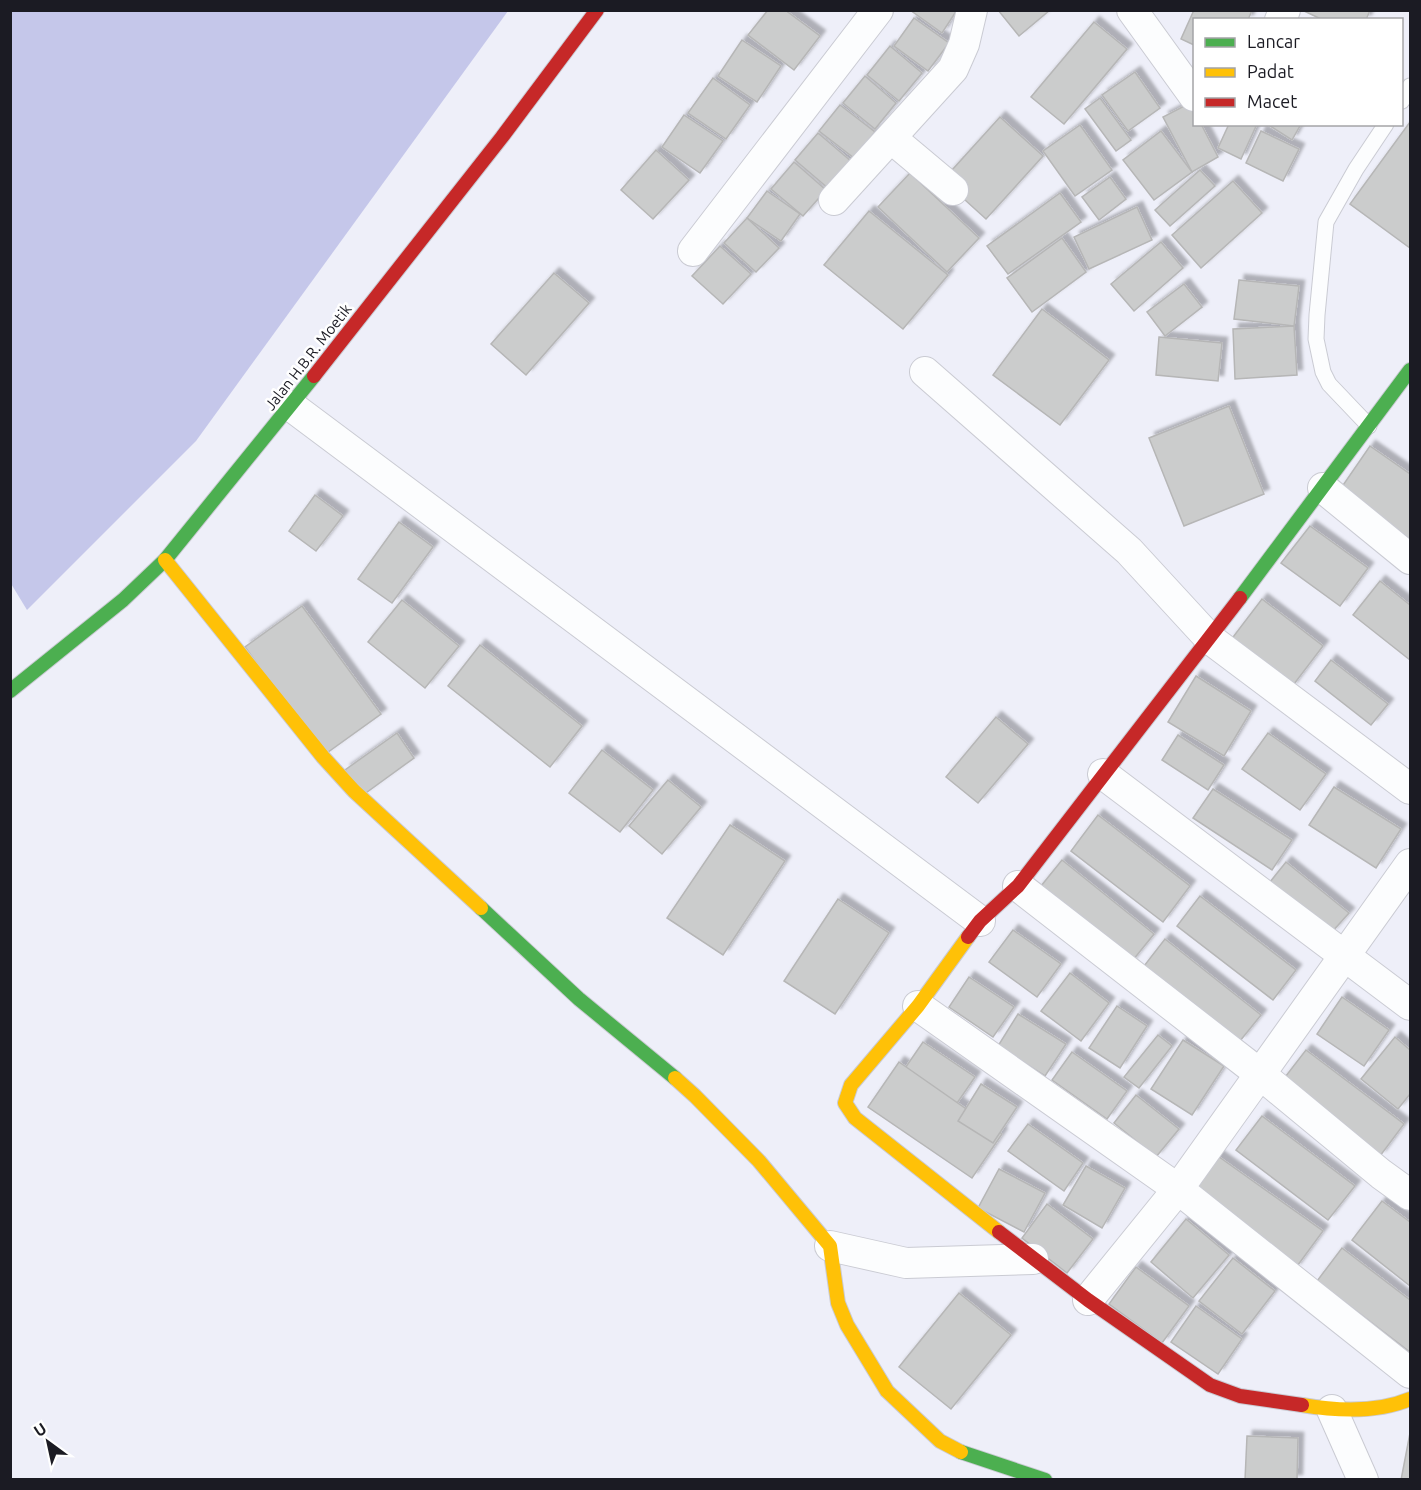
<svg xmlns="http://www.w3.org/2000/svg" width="1421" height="1490" viewBox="0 0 1421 1490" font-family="Ubuntu,sans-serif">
<defs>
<filter id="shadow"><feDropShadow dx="5.5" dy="-5.5" stdDeviation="1.5" flood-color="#0004"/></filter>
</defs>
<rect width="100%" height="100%" fill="#eeeff9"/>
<path fill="#c5c7ea" d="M10,11H508L196,441L27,610L10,582Z"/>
<g fill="#cbcccc" stroke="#b6b6b6" stroke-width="1.5" filter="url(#shadow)">
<path d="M768,10H785L820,36L794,70L748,35Z"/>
<path d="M910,10H957L942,33Z"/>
<path d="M998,10H1050L1019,36Z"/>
<path d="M1194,10H1252L1248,20H1194V45L1181,39Z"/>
<path d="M1302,10H1370L1366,20H1323Z"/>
<path d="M914,18L949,43L928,71L894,46Z"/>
<path d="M1094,22L1127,49L1064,124L1031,97Z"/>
<path d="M742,40L781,66L757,102L718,76Z"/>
<path d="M890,46L922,73L899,101L867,75Z"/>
<path d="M1135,72L1160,108L1128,131L1102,95Z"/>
<path d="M865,76L896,103L875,129L843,103Z"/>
<path d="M713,78L750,105L726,139L688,113Z"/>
<path d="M1100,98L1131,140L1116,151L1085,109Z"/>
<path d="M1190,103L1194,113V124H1201L1218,157L1192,172L1163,117Z"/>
<path d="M840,105L875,132L854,158L819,131Z"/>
<path d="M684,115L723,141L700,173L662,147Z"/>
<path d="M1000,117L1043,156L986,219L943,180Z"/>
<path d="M1410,122V248L1350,204Z"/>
<path d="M1229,124H1257L1241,159L1218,148Z"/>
<path d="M1267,124H1301L1292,140Z"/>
<path d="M1080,125L1112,170L1075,196L1043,151Z"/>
<path d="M1161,131L1192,172L1154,200L1123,160Z"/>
<path d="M1261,131L1299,149L1283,181L1246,163Z"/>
<path d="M818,133L852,162L829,189L795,160Z"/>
<path d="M656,150L689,180L653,219L621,190Z"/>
<path d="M794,162L826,190L803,216L771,189Z"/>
<path d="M1200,170L1215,186L1170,226L1155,210Z"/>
<path d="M910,173L979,238L947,272L878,207Z"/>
<path d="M1110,177L1126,199L1099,220L1082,197Z"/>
<path d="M1233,181L1262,213L1201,268L1172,235Z"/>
<path d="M767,191L800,214L781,241L747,218Z"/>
<path d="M1060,193L1081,222L1008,274L987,246Z"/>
<path d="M1137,207L1152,240L1089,269L1074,237Z"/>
<path d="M869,211L948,275L903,329L824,265Z"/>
<path d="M747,218L779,248L756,272L724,243Z"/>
<path d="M1062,238L1086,272L1032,312L1007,278Z"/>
<path d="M1161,242L1183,268L1134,311L1111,284Z"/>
<path d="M720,246L751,274L723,304L692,276Z"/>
<path d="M554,273L589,303L526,375L491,344Z"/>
<path d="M1239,280L1299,286L1294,326L1234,319Z"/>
<path d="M1184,284L1202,307L1165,336L1147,312Z"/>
<path d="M1042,309L1109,360L1060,425L993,375Z"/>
<path d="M1294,326L1297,375L1235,379L1233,329Z"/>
<path d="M1159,337L1222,343L1218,381L1156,375Z"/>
<path d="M1229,406L1264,494L1184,526L1149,438Z"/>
<path d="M1370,446L1410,474V539L1339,491Z"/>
<path d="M315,495L343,516L316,551L289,531Z"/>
<path d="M399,522L433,547L392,603L358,579Z"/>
<path d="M1310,526L1368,568L1340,606L1281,563Z"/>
<path d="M1380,581L1410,605V660L1353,615Z"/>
<path d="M1262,599L1323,646L1291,688L1230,641Z"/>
<path d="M402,600L459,646L425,688L368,642Z"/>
<path d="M302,606L381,714L324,755L245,647Z"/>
<path d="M480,645L582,726L550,767L448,686Z"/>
<path d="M1331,660L1388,704L1371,725L1315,681Z"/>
<path d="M1196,676L1251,711L1224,756L1168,722Z"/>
<path d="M996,717L1028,744L978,803L946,777Z"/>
<path d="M397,733L414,758L363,795L345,770Z"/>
<path d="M1268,733L1326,774L1300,810L1242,769Z"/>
<path d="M1178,735L1224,765L1208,790L1162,760Z"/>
<path d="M602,750L653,790L620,832L569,793Z"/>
<path d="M668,780L701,807L662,854L629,826Z"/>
<path d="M1334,787L1401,829L1376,868L1309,825Z"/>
<path d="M1213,789L1292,840L1272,870L1193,818Z"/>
<path d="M1098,815L1190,886L1163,922L1071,851Z"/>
<path d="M730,825L785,861L723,955L667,918Z"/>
<path d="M1062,860L1154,934L1129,965L1037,891Z"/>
<path d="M1286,862L1349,913L1331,933L1270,882Z"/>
<path d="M1200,896L1296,970L1273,1000L1177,926Z"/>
<path d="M838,899L889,933L835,1014L784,981Z"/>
<path d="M1013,930L1061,964L1037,997L989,962Z"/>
<path d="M1165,939L1261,1015L1240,1041L1144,966Z"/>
<path d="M1070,973L1109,1003L1081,1041L1041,1011Z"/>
<path d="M969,977L1014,1007L993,1037L949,1007Z"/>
<path d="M1342,997L1389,1030L1364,1066L1317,1034Z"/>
<path d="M1117,1006L1147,1026L1120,1068L1089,1048Z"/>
<path d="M1018,1014L1066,1044L1045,1076L998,1046Z"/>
<path d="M1158,1035L1172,1046L1139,1088L1124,1077Z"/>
<path d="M1395,1037L1410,1050V1094L1398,1109L1361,1079Z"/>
<path d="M1183,1040L1224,1066L1192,1115L1151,1089Z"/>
<path d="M923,1042L975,1077L953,1109L901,1074Z"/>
<path d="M1306,1050L1404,1124L1380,1156L1282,1081Z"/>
<path d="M1072,1052L1127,1091L1107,1119L1052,1080Z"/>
<path d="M899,1062L1002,1134L972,1178L868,1107Z"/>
<path d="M981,1084L1017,1107L993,1143L958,1121Z"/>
<path d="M1136,1095L1179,1129L1156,1157L1114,1123Z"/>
<path d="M1262,1116L1355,1186L1328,1220L1236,1150Z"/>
<path d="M1028,1124L1083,1163L1064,1191L1008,1151Z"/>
<path d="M1215,1154L1323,1231L1295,1269L1188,1191Z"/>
<path d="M1086,1166L1125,1188L1102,1228L1063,1205Z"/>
<path d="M999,1169L1045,1193L1024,1232L978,1208Z"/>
<path d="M1382,1201L1410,1222V1286L1352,1240Z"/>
<path d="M1047,1204L1093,1239L1067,1273L1022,1238Z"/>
<path d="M1186,1219L1229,1255L1193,1298L1151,1262Z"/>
<path d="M1342,1248L1410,1300V1352L1317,1281Z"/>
<path d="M1233,1258L1275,1291L1242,1334L1199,1301Z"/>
<path d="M1136,1267L1189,1306L1162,1343L1109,1304Z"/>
<path d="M959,1293L1011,1335L951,1409L899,1367Z"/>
<path d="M1196,1306L1242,1339L1218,1374L1171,1342Z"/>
<path d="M1410,1433V1480H1401Z"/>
<path d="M1247,1436L1298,1438L1297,1480H1245Z"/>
</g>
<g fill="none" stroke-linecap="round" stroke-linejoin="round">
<defs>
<g id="lane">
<path d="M1402,101L1410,86"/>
<path d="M1369,426L1329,384L1323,372L1316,339L1317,315L1326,222L1356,169L1386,124"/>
</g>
<g id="street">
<path d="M1132,10L1194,96"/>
<path d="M1280,20L1285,10"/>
<path d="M891,138L953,190"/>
<path d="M834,200L953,69L964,44L972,10"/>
<path d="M693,251L878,10"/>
<path d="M925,372L1129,551L1210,639L1410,789"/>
<path d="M291,406L980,921"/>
<path d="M1323,488L1410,559"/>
<path d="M1103,774L1410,1005"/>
<path d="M1018,886L1260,1074L1381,1174L1410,1195"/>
<path d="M918,1006L1178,1189L1410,1373"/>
<path d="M830,1246L906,1263L1033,1259"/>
<path d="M1088,1300L1178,1189L1410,864"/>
<path d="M1332,1410L1363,1480"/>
</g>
<g id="fast">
<path d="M1240,598L1410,370"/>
<path d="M10,691L123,600L165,560L314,376"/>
<path d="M481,908L579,999L675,1078"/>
<path d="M961,1452L1045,1480"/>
</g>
<g id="slow">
<path d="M165,560L323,757L354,791L481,908"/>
<path d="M968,937L918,1006L851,1085L845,1103L855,1118L999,1232"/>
<path d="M675,1078L695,1096L759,1161L830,1246L838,1303L847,1325L887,1391L940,1441L961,1452"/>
<path d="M1302,1405C1337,1411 1377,1413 1410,1399"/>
</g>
<g id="jam">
<path d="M314,376L502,137L597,10"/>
<path d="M968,937L980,921L1018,886L1240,598"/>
<path d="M999,1232L1088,1300L1210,1385L1240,1396L1302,1405"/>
</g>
</defs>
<use href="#lane" stroke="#cacbd3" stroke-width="17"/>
<use href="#street" stroke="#cacbd3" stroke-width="32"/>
<use href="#fast" stroke="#cacbd3" stroke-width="16"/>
<use href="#slow" stroke="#cacbd3" stroke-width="16"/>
<use href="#jam" stroke="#cacbd3" stroke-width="16"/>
<use href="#lane" stroke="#fcfdfe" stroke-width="15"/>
<use href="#street" stroke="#fcfdfe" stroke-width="30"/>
<use href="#fast" stroke="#4caf50" stroke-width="14"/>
<use href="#slow" stroke="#ffc107" stroke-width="14"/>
<use href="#jam" stroke="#c62828" stroke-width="14"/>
</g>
<g text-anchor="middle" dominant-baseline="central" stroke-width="5" stroke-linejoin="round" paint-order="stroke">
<g font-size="15" fill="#1b1b23" stroke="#fff">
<text transform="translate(308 357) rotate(-52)">Jalan H.B.R. Moetik</text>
</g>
</g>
<rect width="1421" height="1490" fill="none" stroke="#1b1b23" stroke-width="24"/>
<rect x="1193" y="18" width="210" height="108" fill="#ffffff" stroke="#a4a4a7" stroke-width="1.5"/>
<rect x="1205" y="38" width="30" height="9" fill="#4caf50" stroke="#a4a4a7" stroke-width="1.5"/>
<text x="1247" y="48" font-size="18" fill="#1b1b23">Lancar</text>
<rect x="1205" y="68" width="30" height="9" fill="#ffc107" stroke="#a4a4a7" stroke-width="1.5"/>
<text x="1247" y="78" font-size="18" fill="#1b1b23">Padat</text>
<rect x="1205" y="98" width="30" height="9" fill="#c62828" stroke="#a4a4a7" stroke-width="1.5"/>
<text x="1247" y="108" font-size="18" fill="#1b1b23">Macet</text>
<g transform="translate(48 1442) rotate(327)" stroke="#ffffff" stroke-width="4.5" paint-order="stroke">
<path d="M0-4.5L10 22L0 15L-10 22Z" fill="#1b1b23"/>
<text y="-9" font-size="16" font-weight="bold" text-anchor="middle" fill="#1b1b23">U</text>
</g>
</svg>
